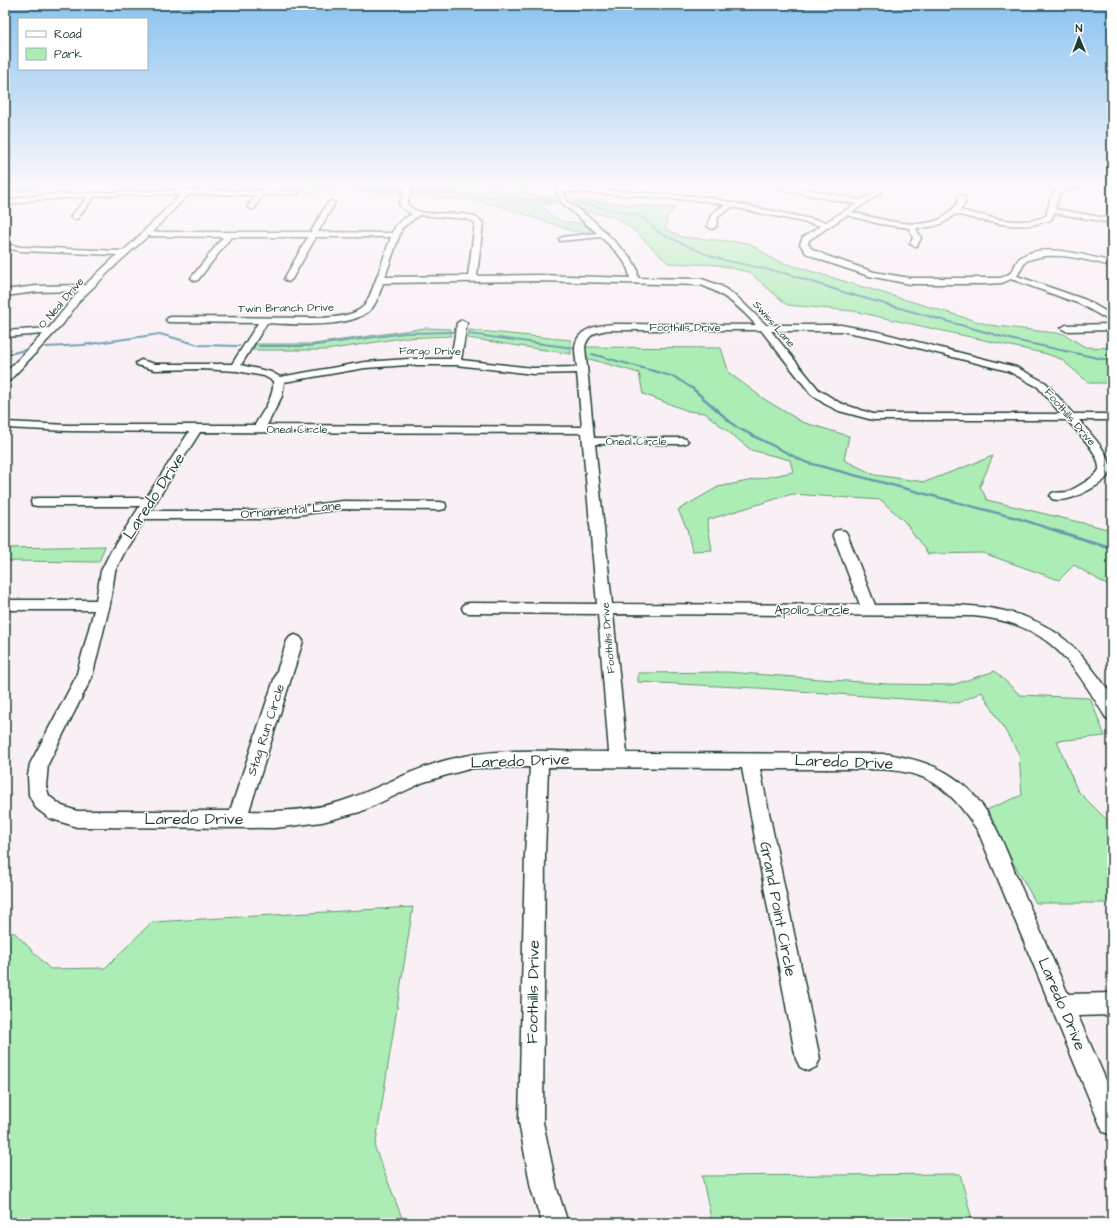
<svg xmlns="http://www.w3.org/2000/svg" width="1117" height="1228" viewBox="0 0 1117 1228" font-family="'Architects Daughter',sans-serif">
<rect width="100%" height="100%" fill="#f9f0f6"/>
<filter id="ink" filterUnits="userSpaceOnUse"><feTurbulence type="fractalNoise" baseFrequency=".025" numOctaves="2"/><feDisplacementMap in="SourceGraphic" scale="8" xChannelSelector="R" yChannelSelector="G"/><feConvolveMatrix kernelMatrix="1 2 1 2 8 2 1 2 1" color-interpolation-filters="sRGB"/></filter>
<g filter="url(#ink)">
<g fill="#acedb5" stroke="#669574">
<path d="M5,184H103L45,187L5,193Z"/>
<path d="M305,184H381L380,188L402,189L399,194L343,190L312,193L298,191Z"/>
<path d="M445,184H488C504,189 520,180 536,187L522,190L532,196L555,198L558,203L541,205C555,221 562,223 582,223L590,229V232H576L503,207L479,201L412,195L414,190H447Z"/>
<path d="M574,200L675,208L666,218V229L682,237L749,243L774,260L989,325L1064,334L1085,347L1112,348V383H1089L1061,359L1047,354L853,311L787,305L749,272L718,265L668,263L636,232L615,217L581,210Z"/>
<path d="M425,328L451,329V336L402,338L326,350H252L256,344H314Z"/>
<path d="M469,330L571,340V354L468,338Z"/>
<path d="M584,347L721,348L729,373L764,399L802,422L849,436L844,460L875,475L925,482L993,456L980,486L987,500L1112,530V588L1074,565L1059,580L983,553L928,554L905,522L881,500L792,494L707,520L712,550L692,551L687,529L678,510L718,487L793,472L790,460L751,450L705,413L688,411L643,394L639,373L586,358Z"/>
<path d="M105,546L99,562L5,561V548Z"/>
<path d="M995,671L1020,695L1090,698L1105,736L1057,741L1077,790L1107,820L1112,822V903H1036L984,811L1022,795L1019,754L982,692L958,703L758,688L638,682V673L727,672L887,684L952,685Z"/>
<path d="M413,907L375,1148L404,1223H5V932L15,933L50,969L105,968L152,922Z"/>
<path d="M960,1174L973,1223H712L702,1176Z"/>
</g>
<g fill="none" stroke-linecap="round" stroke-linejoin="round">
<g stroke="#699bac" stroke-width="1.5">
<path d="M316,184L318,186L402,192"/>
<path d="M5,191L52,184"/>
<path d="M413,192L556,201"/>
<path d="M576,203L638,215L647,221L658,232L703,253L724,260L792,275"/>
</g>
<g stroke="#699bac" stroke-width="2">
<path d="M788,274L846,293L1014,340L1112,361"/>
<path d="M469,334L573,348"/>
<path d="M259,346H309L405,333L453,332"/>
<path d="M46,347L83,345L160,334L199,345L239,346"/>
<path d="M592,354L675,377L693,389"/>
<path d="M5,355L29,349"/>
</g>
<path stroke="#699bac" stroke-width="2.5" d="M692,388L736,427L805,462L1020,519L1063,533"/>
<path stroke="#699bac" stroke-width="3" d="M1060,532L1112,548"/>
<defs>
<g id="minor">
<path d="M407,184H413L407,204C424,224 466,203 483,223L477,276L538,275L630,278C628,260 613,249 601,237L560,241L559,239L563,237L597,233L562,203L557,194L556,184H562L563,187L705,197L826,222L856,204L788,191L770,184H780L861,200L875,192L878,187L877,184H883L884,187L879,194L852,212C876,218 915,230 938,220C946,217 952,209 957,204L958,197L961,195L964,197L965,204L959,210C985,216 1020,228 1046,216L1051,197L1056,190L1036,184H1049L1061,187L1070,184H1095L1065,190L1059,195L1055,209L1112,219V223L1054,213L1052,219C1022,233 986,221 955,214C945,225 932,228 916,228L921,238L917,246H914L910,244L913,238L909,228L880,224L847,215L809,240L808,244L812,249L827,256L874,272L910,278H1001C1004,276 1009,275 1011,272C1015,268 1016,260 1021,257C1044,242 1088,256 1112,262V266C1085,260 1053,249 1026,261L1017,276L1086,300L1112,315V322L1080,304L1011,279L1002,283L984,284H910L869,276L821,260L806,253L800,244L803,237L821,226L732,207L718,217L716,227L712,229L708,227C708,216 715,210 725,205L705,201L563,191L567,201L595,222L631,258L637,269L638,278L702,279L721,286L736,296L766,325H841L878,332L1016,367L1046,383L1073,414H1112V420H1079C1088,432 1117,459 1109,474C1105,482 1094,487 1087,491C1075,497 1065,502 1052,499L1050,496L1052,493C1056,492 1062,493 1067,492C1074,489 1098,476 1099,469C1100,453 1076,431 1067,420H873L839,411L825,404L811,394L761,330H608C596,332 588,334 585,347L594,438H682L686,439L688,441L686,443L682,444H595L612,604L860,605L833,534L835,531L840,530L845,531L847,534L875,605C955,606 1036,593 1090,666C1096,674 1109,689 1112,698C1114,704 1112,714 1112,720L1106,718C1070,658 1048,623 973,616L613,614L627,753L888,754C914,759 940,765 961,783C993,808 1006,851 1021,887C1037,923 1052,958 1068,994L1112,993V1015L1078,1016L1112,1094V1135L1103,1132L978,831C964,810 949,790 927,779C901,767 870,769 842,769C815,769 787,769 760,769L820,1059L816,1067L808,1071L800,1067L796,1059L742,768L548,767L545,854L543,1122L557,1189L568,1223H542L531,1189L519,1122L525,854L530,767L473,768L447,775L424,782L360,812L322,822L275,828L77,827L49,818L36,808L29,795L28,776L30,764L76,677L94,610H5V600H96L101,571L111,551L140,506H37L32,505L31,502L32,499L37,498H146L189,432L68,431L5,428V422L68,425H255C262,412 275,397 273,381L264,376L237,371L201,369L155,370L137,365L136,363L141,360L155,364H232L258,323L168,322L166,320L168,318L171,317L320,318C335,317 352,317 364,306C371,299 386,250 391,237H316L292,279L288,282L284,279L308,237H231L198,280L195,281L191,278L223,237L148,236L119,262L80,300L63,324L9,381L5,382V373L43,334L5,337V331L49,328L79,291L36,292L5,296V290L36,286L85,285L117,255L21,251L5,248V244L21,247L123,251L132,243L181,194L95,196L77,219H74L70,217L88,197L33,200L5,206V202L23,197L52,194L187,190L296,191L299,193L298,194L263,195L254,209H251L247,207L256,195L189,194L152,232H311L327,203L331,201L335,203L318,232L392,233C396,223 403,219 412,214L405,210L399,204ZM419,215L467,219L472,221L475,223L468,276L385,277L402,228ZM538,281L701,285C723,293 740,307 756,325L615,324C599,325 576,328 575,348C575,354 576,361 577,367L533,368L461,360L467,323L462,320L457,323L451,359H408L365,362L280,377L271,372L241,365L267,323C294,324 353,330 372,308C378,301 380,291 383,283ZM771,331H841L878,338L1008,371L1038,387L1061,414H873L840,403L819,390ZM408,365H456L533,374L577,373L582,427L267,425L282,396L284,382L365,368ZM200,432L582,433L597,604L469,603L464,604L462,608L464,612L469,613L598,614L609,752C558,752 497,746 447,760C413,769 383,786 351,798C320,810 282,812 249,811L303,641L300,637L295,635L290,637L287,641L230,811H77L62,806L49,796L46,786L48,764L92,677L110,604L115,571L125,551L145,519H265L343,509L440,510L445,509L446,506L445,503L440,502L343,501L265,511H150Z"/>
<path d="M1112,324V330L1066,331L1061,328L1066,325Z"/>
</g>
</defs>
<use href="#minor" stroke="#1f3d34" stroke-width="3"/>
<use href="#minor" fill="#fff" fill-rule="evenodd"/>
</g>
</g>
<linearGradient id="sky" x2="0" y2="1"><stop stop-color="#89c3f0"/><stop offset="0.52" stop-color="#fcf8fb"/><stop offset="1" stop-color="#fcf8fb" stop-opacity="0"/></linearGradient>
<rect width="1117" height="356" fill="url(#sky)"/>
<g text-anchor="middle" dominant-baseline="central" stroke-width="3" stroke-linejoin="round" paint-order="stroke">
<g font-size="11" fill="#1f3d34" stroke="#fff">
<text transform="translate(61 303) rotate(-49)">O Neal Drive</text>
<text transform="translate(286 308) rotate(-1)">Twin Branch Drive</text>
<text transform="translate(774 324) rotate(49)">Swiss Lane</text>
<text x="685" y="327">Foothills Drive</text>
<text transform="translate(430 351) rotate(1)">Fargo Drive</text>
<text transform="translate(1070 417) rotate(49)">Foothills Drive</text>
<text x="297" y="429">Oneal Circle</text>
<text x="636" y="441">Oneal Circle</text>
<text transform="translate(608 638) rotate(-95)">Foothills Drive</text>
</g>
<g font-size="13" fill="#1f3d34" stroke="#fff">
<text transform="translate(291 510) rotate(-5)">Ornamental Lane</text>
<text x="812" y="610">Apollo Circle</text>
<text transform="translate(266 730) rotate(-72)">Stag Run Circle</text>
</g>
<g font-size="16" fill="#1f3d34" stroke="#fff">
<text transform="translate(154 496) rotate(-57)">Laredo Drive</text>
<text transform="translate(520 761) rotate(-2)">Laredo Drive</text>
<text transform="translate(844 762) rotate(2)">Laredo Drive</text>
<text x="194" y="819">Laredo Drive</text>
<text transform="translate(778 909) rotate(79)">Grand Point Circle</text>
<text transform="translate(533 992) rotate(-89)">Foothills Drive</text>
<text transform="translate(1062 1004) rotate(67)">Laredo Drive</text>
</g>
</g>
<rect width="1117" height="1228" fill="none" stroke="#fff" stroke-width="20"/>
<rect x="10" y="10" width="1097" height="1208" fill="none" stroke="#1f3d34" stroke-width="1.5" filter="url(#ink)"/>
<rect x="18" y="18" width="130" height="52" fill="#ffffff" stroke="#a5b1ae"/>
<rect x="26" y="31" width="20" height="6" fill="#ffffff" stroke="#a5b1ae"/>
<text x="54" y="38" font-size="12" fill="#1f3d34">Road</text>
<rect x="26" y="48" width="20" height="12" fill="#acedb5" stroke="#a5b1ae"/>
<text x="54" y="58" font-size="12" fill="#1f3d34">Park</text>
<g transform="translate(1079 38) rotate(359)" stroke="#ffffff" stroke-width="3" paint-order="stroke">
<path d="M0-3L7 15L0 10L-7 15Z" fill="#1f3d34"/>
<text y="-6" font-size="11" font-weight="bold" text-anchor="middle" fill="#1f3d34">N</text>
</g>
</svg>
